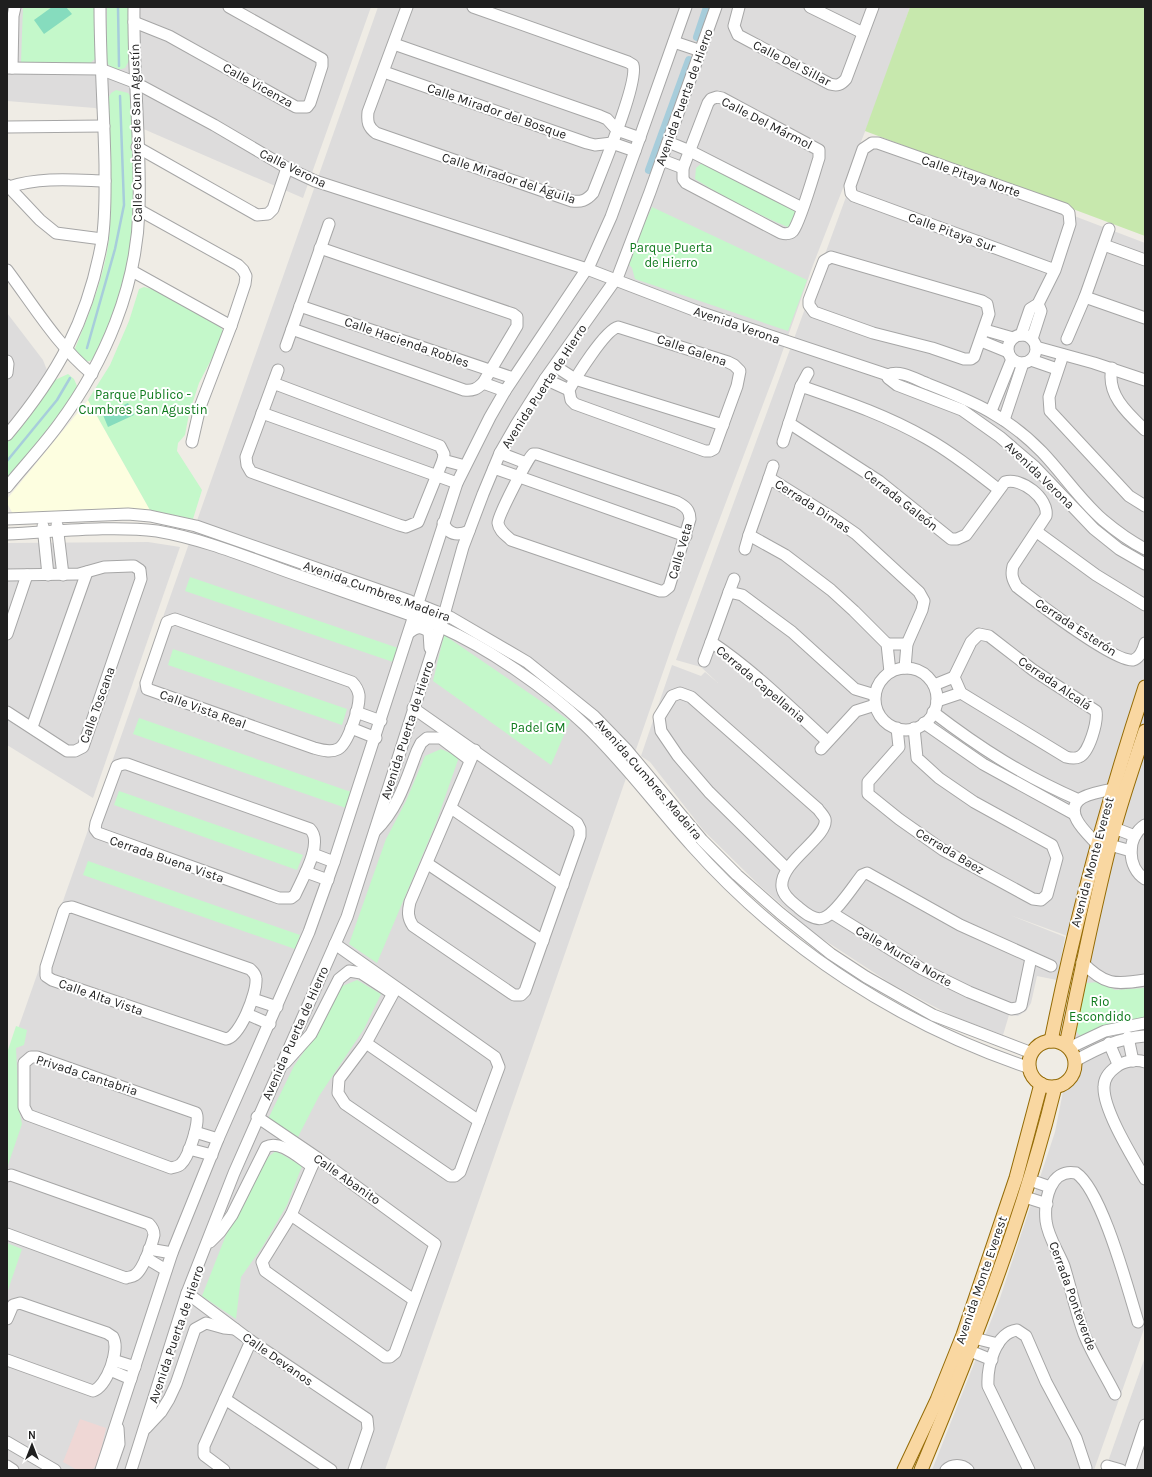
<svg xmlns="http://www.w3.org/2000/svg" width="1152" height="1477" viewBox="0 0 1152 1477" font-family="Karla,sans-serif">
<rect width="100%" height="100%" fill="#efece5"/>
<g fill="#dddcdc">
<path d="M7,7H371L303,198L95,108L7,101Z"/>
<path d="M378,7H910L882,88L813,265L776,370L678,629L385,1470H7V1060Z"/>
<path d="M868,137L1145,243V1326L1094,1470H932L1000,1298L1055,1132L1092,945L1010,915L1065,937L1057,980L1037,976L1031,1003L1026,1011L1018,1016L1009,1015L1003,1035L950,1015L890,983L815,934L761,887L704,831L650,762L641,756L672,665L701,676L705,672L718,683L701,667L676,660Z"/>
<path d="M7,313L43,360L50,378L7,429Z"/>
<path d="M148,542L180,547L93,798L7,745V543Z"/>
<path d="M1145,1357V1470H1105Z"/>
</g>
<path fill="#efd7d5" d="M80,1419L106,1428L98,1463L92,1470H77L63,1462Z"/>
<path fill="#fdfee0" d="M88,400L150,510L86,509L13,514L7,503V499Z"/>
<path fill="#c7e8ad" d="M910,7H1145V236L865,131Z"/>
<g fill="#c4f8ca">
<path d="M23,7H95V59L88,65L25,66L21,62Z"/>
<path d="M107,7H129L130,59L125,68C116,71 110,69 106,60Z"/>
<path d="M116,90L128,93L131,97C133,156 139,216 126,274C120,303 108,330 96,357L90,361L84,362L74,351C90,312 108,268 110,226C112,186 108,141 107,101L111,93Z"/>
<path d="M703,162L796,210L799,214L790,228C757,214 725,198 695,179L696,168Z"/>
<path d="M652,207L807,280L788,331L635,279L632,268L627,262Z"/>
<path d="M144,287L152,289L220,326L223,331V337L199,383L189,414L185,435L178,443L177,451L202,490L193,519L150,510L88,400L110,365L129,321L139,289Z"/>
<path d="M68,374L74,379L77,386C64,417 29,452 7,478V442L55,380Z"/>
<path d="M190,577L398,648L393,662L185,591Z"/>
<path d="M444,635L570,721L551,765L433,681Z"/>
<path d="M173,649L347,709L342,725L168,665Z"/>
<path d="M139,718L351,792L346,808L133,734Z"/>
<path d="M441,749L459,757L436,823L377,963L349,944L386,839L406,801L425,756Z"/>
<path d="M119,791L303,855L297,870L114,805Z"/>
<path d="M88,861L300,935L295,949L83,875Z"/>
<path d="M357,980L381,994L364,1029L319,1096L298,1137L268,1119L294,1066L319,1030L340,987Z"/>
<path d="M1101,982L1115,990L1145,988V1020L1081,1037L1075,1030L1079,994L1086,983Z"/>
<path d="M16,1026L27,1030L24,1045L16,1048L19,1110L22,1124L8,1165L7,1053Z"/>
<path d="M276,1151L302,1166L287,1205L263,1246L241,1277L236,1319L202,1296L226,1235L246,1201L264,1160Z"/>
<path d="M7,1243L22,1249L7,1293Z"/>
</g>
<g fill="#86dcbe">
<path d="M52,7H66L72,14L44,34L34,20Z"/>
<path d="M128,403L134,415L108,427L103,415Z"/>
</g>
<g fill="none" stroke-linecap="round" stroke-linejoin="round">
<g stroke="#a7cddb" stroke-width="2.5">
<path d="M118,7L119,66"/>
<path d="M87,348L115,249L124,205L120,96"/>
<path d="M7,461L57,400L70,378"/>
</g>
<g stroke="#a7cddb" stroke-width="8">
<path d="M697,37L707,7"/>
<path d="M649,170L689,60"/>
</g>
<defs>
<g id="minor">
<path d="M407,7L368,112C367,122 368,127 376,133L572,201C581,202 586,201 593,193C601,172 639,82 633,65L628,62L473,7"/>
<path d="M739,7L734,26L738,35L830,84C837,86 841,85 846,79L873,7"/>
<path d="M810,7L863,33"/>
<path d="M134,22L169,36L296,107H307L310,103L322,66V59L229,7"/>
<path d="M674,42L701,51"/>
<path d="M394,44L600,116L607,119L617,130L640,138"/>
<path d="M7,68L100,69L134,82L214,125L287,168L315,181L587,269L699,312L888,375C900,369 917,380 928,384C974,402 1007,416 1042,452C1063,474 1080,500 1103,520C1116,531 1130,541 1145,549"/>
<path d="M12,68L13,16L15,7"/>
<path d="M384,72L587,143L595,145L612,143L635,151"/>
<path d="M717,97L722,98L819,150V158C814,173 801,220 793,231C790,234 785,234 781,233L686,183L683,179V168L708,103L711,99Z"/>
<path d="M7,127L104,126"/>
<path d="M668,142L690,151L802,208"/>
<path d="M137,147L257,215L268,214L273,209L287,168"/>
<path d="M662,160L683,168"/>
<path d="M7,185L40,220L56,233L102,239"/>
<path d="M9,187C40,177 72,180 105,181"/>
<path d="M139,210L238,265L243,270L246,276L245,284L231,326L200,407L192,442"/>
<path d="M1104,245L1145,260"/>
<path d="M831,257L982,301L987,304L989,314L974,357L971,359H964L932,348L873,333L814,312L809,305V300L824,261Z"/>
<path d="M7,270C34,306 57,345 92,374"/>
<path d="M132,271L231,326"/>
<path d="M1085,297L1145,318"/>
<path d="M300,306L513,378"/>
<path d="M618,327L728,362L734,365L740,371L737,386L714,449L710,451H705L575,404L571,400L569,390C576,377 605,330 618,327Z"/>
<path d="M292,329L464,390C473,391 477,389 483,383L517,326V317L513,314L320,248"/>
<path d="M985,330L1013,338"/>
<circle cx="1022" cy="349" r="14"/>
<path d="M1021,335L1030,309L1038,304L1055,270L1070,224L1069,213L1065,209L878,143H872L863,149L850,186L851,193L854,196L1055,270"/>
<path d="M1032,339L1041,311L1038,304"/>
<path d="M1067,339L1085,297L1109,229"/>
<path d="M981,341L1008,352"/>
<path d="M286,346L329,224"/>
<path d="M1036,347L1094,363L1145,380"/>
<path d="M1063,355L1049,397L1050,411L1129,496L1145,506"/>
<path d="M1031,360L1057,369"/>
<path d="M7,361L8,364L7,373"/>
<path d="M555,366L575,379L723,425"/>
<path d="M1112,368C1106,394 1127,413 1145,430"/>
<path d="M888,375V378L897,385L962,410L1000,437L1035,467L1094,529L1119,549L1145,564"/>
<path d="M545,379L569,390"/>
<path d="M273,383L440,446L444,454L443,460L418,522L406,527L399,525L251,472L247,465L246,457L278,370"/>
<path d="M483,383L505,391"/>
<path d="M801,386L808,373"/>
<path d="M991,411L1012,359"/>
<path d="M262,413L457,483"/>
<path d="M1004,420L1023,363"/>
<path d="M7,435C58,374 88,320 102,241C106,216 105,190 105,165C104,112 100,60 100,7"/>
<path d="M783,442L789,423"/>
<path d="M500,453L526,463"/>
<path d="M533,454H537L677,502C685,506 690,510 690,519L669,587L664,591H660L511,540C506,535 499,531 498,523C498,516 528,457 533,454Z"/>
<path d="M443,460L465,466"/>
<path d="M494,468L686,536"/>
<path d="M769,478L773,466"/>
<path d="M7,487C24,466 43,446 59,424C105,362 137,287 139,209C141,142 133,75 134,7"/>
<path d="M998,489C975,471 951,452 926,438C886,415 844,401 801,386L789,423L879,481L951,539H957L966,535L1005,482C1021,477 1049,498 1046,516L1013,566C1011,574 1012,579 1017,587C1034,600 1115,663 1133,660C1140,658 1143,650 1145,643"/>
<path d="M7,519L128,514L150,516L196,526L410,601L450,617L527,662L594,716L626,749L702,840L737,875L780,913L831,954L866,977L933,1015L1032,1053"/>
<path d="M443,523C449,535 458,536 469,531"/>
<path d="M57,525L63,575"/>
<path d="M43,526L48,575"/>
<path d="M1037,532L1096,575L1145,605"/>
<path d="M7,534C54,532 110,525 157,531C204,539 249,558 294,574C326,585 359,597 391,608C407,614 425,619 441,627C490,649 546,688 585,725C624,762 656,806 692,846C784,949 899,1024 1030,1068"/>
<path d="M745,549L749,535"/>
<path d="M7,575L79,574L104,567L131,566H134L140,570L141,579L83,747L75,751H67L7,712"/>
<path d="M729,592L734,579"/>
<path d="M175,619L352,682C356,686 358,689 359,695C360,707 348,744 338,749C330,753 321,750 314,748L147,689L146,683L167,622Z"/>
<path d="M410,632C417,627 421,626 429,632L430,648"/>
<path d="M7,634L27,575"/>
<path d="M979,634L989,636L1033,670L1096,711C1098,722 1089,753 1079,757C1075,759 1070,758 1066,757L961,693L954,677L971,642Z"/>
<path d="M887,644H907"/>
<path d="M704,661L711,642"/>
<circle cx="906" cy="699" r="31"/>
<path d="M890,672L887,644L854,611L831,590L785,555L749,535L769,478L833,518L856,534L919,592L924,601L922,610L907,644L905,668"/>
<path d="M934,685L954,677"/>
<path d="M937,701L961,693"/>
<path d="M413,708L577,823L580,829V836L525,991L521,995H514L413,926C407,917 408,911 410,902L475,750"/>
<path d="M356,712L381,721"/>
<path d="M933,712C981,749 1024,776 1079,800"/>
<path d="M924,723L983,764L1074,814"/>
<path d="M32,727L87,572"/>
<path d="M351,728L376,738"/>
<path d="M897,728L899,747L868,782V794L899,819L943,850L1033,899L1041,900L1047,895L1057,858L1052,845L974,802L939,778L917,758L914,728"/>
<path d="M827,741C790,707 753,670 711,642L729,592L742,595L792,632L855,689L875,695"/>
<path d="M821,749L856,711L875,705"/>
<path d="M123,764H127L310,829C324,843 302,879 295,895L291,898H279L98,833L95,829L96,823L117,766Z"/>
<path d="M451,808L563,885"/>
<path d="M1145,825C1126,837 1127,868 1145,879"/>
<path d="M1114,828L1135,836"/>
<path d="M375,831C398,809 406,780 417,751L421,743L427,738H441L470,760"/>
<path d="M1097,844C1088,834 1064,814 1079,800C1087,793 1103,792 1112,789"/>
<path d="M1110,845L1131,851"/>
<path d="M313,854L334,862"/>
<path d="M428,864L543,941"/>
<path d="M787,869L709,792L678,756L661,731L659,717L672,696L680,693L691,697L818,809C820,812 824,816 825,819C829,837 779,862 782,887C783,896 792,902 799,908C805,913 815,921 823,918C835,915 854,885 862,875L867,873L960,925L1051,966"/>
<path d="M306,872L328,880"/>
<path d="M72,907L250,969C253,972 256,974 256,979C257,993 240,1037 226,1039L52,980L46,976V967L64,911L66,908Z"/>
<path d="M832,913L922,969L969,992L1011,1009L1017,1008L1021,1006L1031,958"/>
<path d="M335,944L495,1057L499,1067L460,1172L455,1176H450L345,1104L338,1093L339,1079L366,1043L396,988"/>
<path d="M1082,962C1104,985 1115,985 1145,980"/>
<path d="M253,999L277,1007"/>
<path d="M247,1014L270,1024"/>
<path d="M1128,1037L1133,1061"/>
<path d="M366,1043L479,1121"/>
<path d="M1109,1043L1118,1064"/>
<path d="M1069,1048L1105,1031L1145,1023"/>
<path d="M31,1057H37L196,1113C201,1121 188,1158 181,1164C178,1167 175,1167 171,1168L28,1115L24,1107V1063Z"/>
<path d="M1075,1061C1098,1048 1119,1038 1145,1036"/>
<path d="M1145,1062C1137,1059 1123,1061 1116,1067C1109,1072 1104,1078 1104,1087C1103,1110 1133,1158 1145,1179"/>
<path d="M285,1063L311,1034L339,979L349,971L361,973L390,992"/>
<path d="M257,1117L316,1157L435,1244L395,1353L390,1357H385L265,1271L262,1262L291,1215L316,1157"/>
<path d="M195,1132L218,1139"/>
<path d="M189,1149L212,1155"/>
<path d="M7,1176L11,1175L149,1224C152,1227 154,1230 154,1235C152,1244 143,1270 135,1275C132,1277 129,1277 126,1278L7,1234"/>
<path d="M1030,1180L1050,1187"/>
<path d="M1025,1197L1047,1204"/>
<path d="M291,1215L414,1300"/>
<path d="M210,1242L220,1232L232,1215L266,1147C280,1139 300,1159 312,1166"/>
<path d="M149,1249L172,1253"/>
<path d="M146,1258L166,1270"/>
<path d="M187,1293L251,1341L367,1419L368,1429L354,1470"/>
<path d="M7,1319L13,1305L20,1303L107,1333L113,1337C120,1350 107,1386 93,1391L7,1360"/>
<path d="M966,1336L998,1344"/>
<path d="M970,1351L992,1360"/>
<path d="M113,1360L135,1367"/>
<path d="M110,1370L131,1379"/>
<path d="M1115,1394C1105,1374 1092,1354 1084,1334C1076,1312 1071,1289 1064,1266C1058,1251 1048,1237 1046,1221C1044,1200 1050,1168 1076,1173C1102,1190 1128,1290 1138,1322"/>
<path d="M225,1399L331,1470"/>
<path d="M146,1428L161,1412L169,1399L176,1384L195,1329L206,1323L224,1328L235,1329"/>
<path d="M7,1442L55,1470"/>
<path d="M7,1466L13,1470"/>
<path d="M1107,1466L1121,1470"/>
<path d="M101,1470L172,1253L218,1139L309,932L334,862L457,483L490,417L505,391L590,264L611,217L635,151L686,7"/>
<path d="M110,1470L119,1444L118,1428"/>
<path d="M131,1470L187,1293L234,1173L347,917L444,615L463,547L483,494L500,453L516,425L545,379L618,276L650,192L716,7"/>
<path d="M224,1470L204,1455V1446L251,1341"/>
<path d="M946,1470C952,1464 962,1464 968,1470"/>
<path d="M1029,1470L988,1386C987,1367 995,1333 1017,1330L1026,1336L1046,1382L1076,1438L1086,1468"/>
<path d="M1130,1470L1145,1425"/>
</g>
<g id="major">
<path d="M1051,1041C1075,921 1107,803 1145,687"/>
<circle cx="1052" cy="1064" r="23"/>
<path d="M1066,1045C1081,973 1095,901 1114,829C1123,796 1134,764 1145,731"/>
<path d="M904,1470L937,1400L963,1335L1016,1178L1041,1084"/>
<path d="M921,1470C973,1345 1023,1219 1055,1087"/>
</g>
</defs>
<use href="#minor" stroke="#a6a6a6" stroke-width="13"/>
<use href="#major" stroke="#946b05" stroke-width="15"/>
<use href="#minor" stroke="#fff" stroke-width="11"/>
<use href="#major" stroke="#f9d7a1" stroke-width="13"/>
</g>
<g text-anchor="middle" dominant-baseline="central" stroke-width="4" stroke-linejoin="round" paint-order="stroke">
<g font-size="13" fill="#1f1f1f" stroke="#fff">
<text transform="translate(792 63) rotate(27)">Calle Del Sillar</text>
<text transform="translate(258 85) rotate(29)">Calle Vicenza</text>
<text transform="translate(684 97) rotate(-70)">Avenida Puerta de Hierro</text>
<text transform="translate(497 111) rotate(19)">Calle Mirador del Bosque</text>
<text transform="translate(767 123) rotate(27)">Calle Del Mármol</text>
<text transform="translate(136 133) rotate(-91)">Calle Cumbres de San Agustín</text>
<text transform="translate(293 168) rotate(26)">Calle Verona</text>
<text transform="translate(971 176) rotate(19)">Calle Pitaya Norte</text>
<text transform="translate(509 178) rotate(18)">Calle Mirador del Águila</text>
<text transform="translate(952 232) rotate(20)">Calle Pitaya Sur</text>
<text transform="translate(737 325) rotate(19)">Avenida Verona</text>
<text transform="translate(407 342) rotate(19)">Calle Hacienda Robles</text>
<text transform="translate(692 350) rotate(19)">Calle Galena</text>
<text transform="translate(544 386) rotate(-57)">Avenida Puerta de Hierro</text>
<text transform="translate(1040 475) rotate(44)">Avenida Verona</text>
<text transform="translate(901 500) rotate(38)">Cerrada Galeón</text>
<text transform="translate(813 506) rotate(33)">Cerrada Dimas</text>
<text transform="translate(680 551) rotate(-74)">Calle Veta</text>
<text transform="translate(377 591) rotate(20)">Avenida Cumbres Madeira</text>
<text transform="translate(1076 627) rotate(33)">Cerrada Esterón</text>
<text transform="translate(1055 683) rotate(34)">Cerrada Alcalá</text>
<text transform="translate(761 684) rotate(40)">Cerrada Capellania</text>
<text transform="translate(97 705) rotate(-70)">Calle Toscana</text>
<text transform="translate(203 709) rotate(20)">Calle Vista Real</text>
<text transform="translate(407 730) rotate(-72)">Avenida Puerta de Hierro</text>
<text transform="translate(649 779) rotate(49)">Avenida Cumbres Madeira</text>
<text transform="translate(950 851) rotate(31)">Cerrada Baez</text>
<text transform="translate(167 859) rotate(19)">Cerrada Buena Vista</text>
<text transform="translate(1092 862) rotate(-75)">Avenida Monte Everest</text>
<text transform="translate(904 956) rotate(30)">Calle Murcia Norte</text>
<text transform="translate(101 997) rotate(19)">Calle Alta Vista</text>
<text transform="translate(295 1033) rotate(-66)">Avenida Puerta de Hierro</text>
<text transform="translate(87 1075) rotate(18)">Privada Cantabria</text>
<text transform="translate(347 1179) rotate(35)">Calle Abanito</text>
<text transform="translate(981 1280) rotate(-71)">Avenida Monte Everest</text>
<text transform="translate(1073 1296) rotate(70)">Cerrada Ponteverde</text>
<text transform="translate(176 1334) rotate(-71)">Avenida Puerta de Hierro</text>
<text transform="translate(278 1359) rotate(35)">Calle Devanos</text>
</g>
<g font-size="13" fill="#0f7a1d" stroke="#fff">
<text x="671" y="247">Parque Puerta<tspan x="671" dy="15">de Hierro</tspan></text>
<text x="143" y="394">Parque Publico -<tspan x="143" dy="15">Cumbres San Agustin</tspan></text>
<text x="538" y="727">Padel GM</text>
<text x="1100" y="1001">Rio<tspan x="1100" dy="15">Escondido</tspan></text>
</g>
</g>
<rect width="1152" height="1477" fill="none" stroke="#1f1f1f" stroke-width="16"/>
<g transform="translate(32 1445)" stroke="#ffffff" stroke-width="3" paint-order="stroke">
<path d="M0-3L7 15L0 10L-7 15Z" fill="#1f1f1f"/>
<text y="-6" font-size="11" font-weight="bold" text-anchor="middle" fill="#1f1f1f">N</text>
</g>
</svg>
